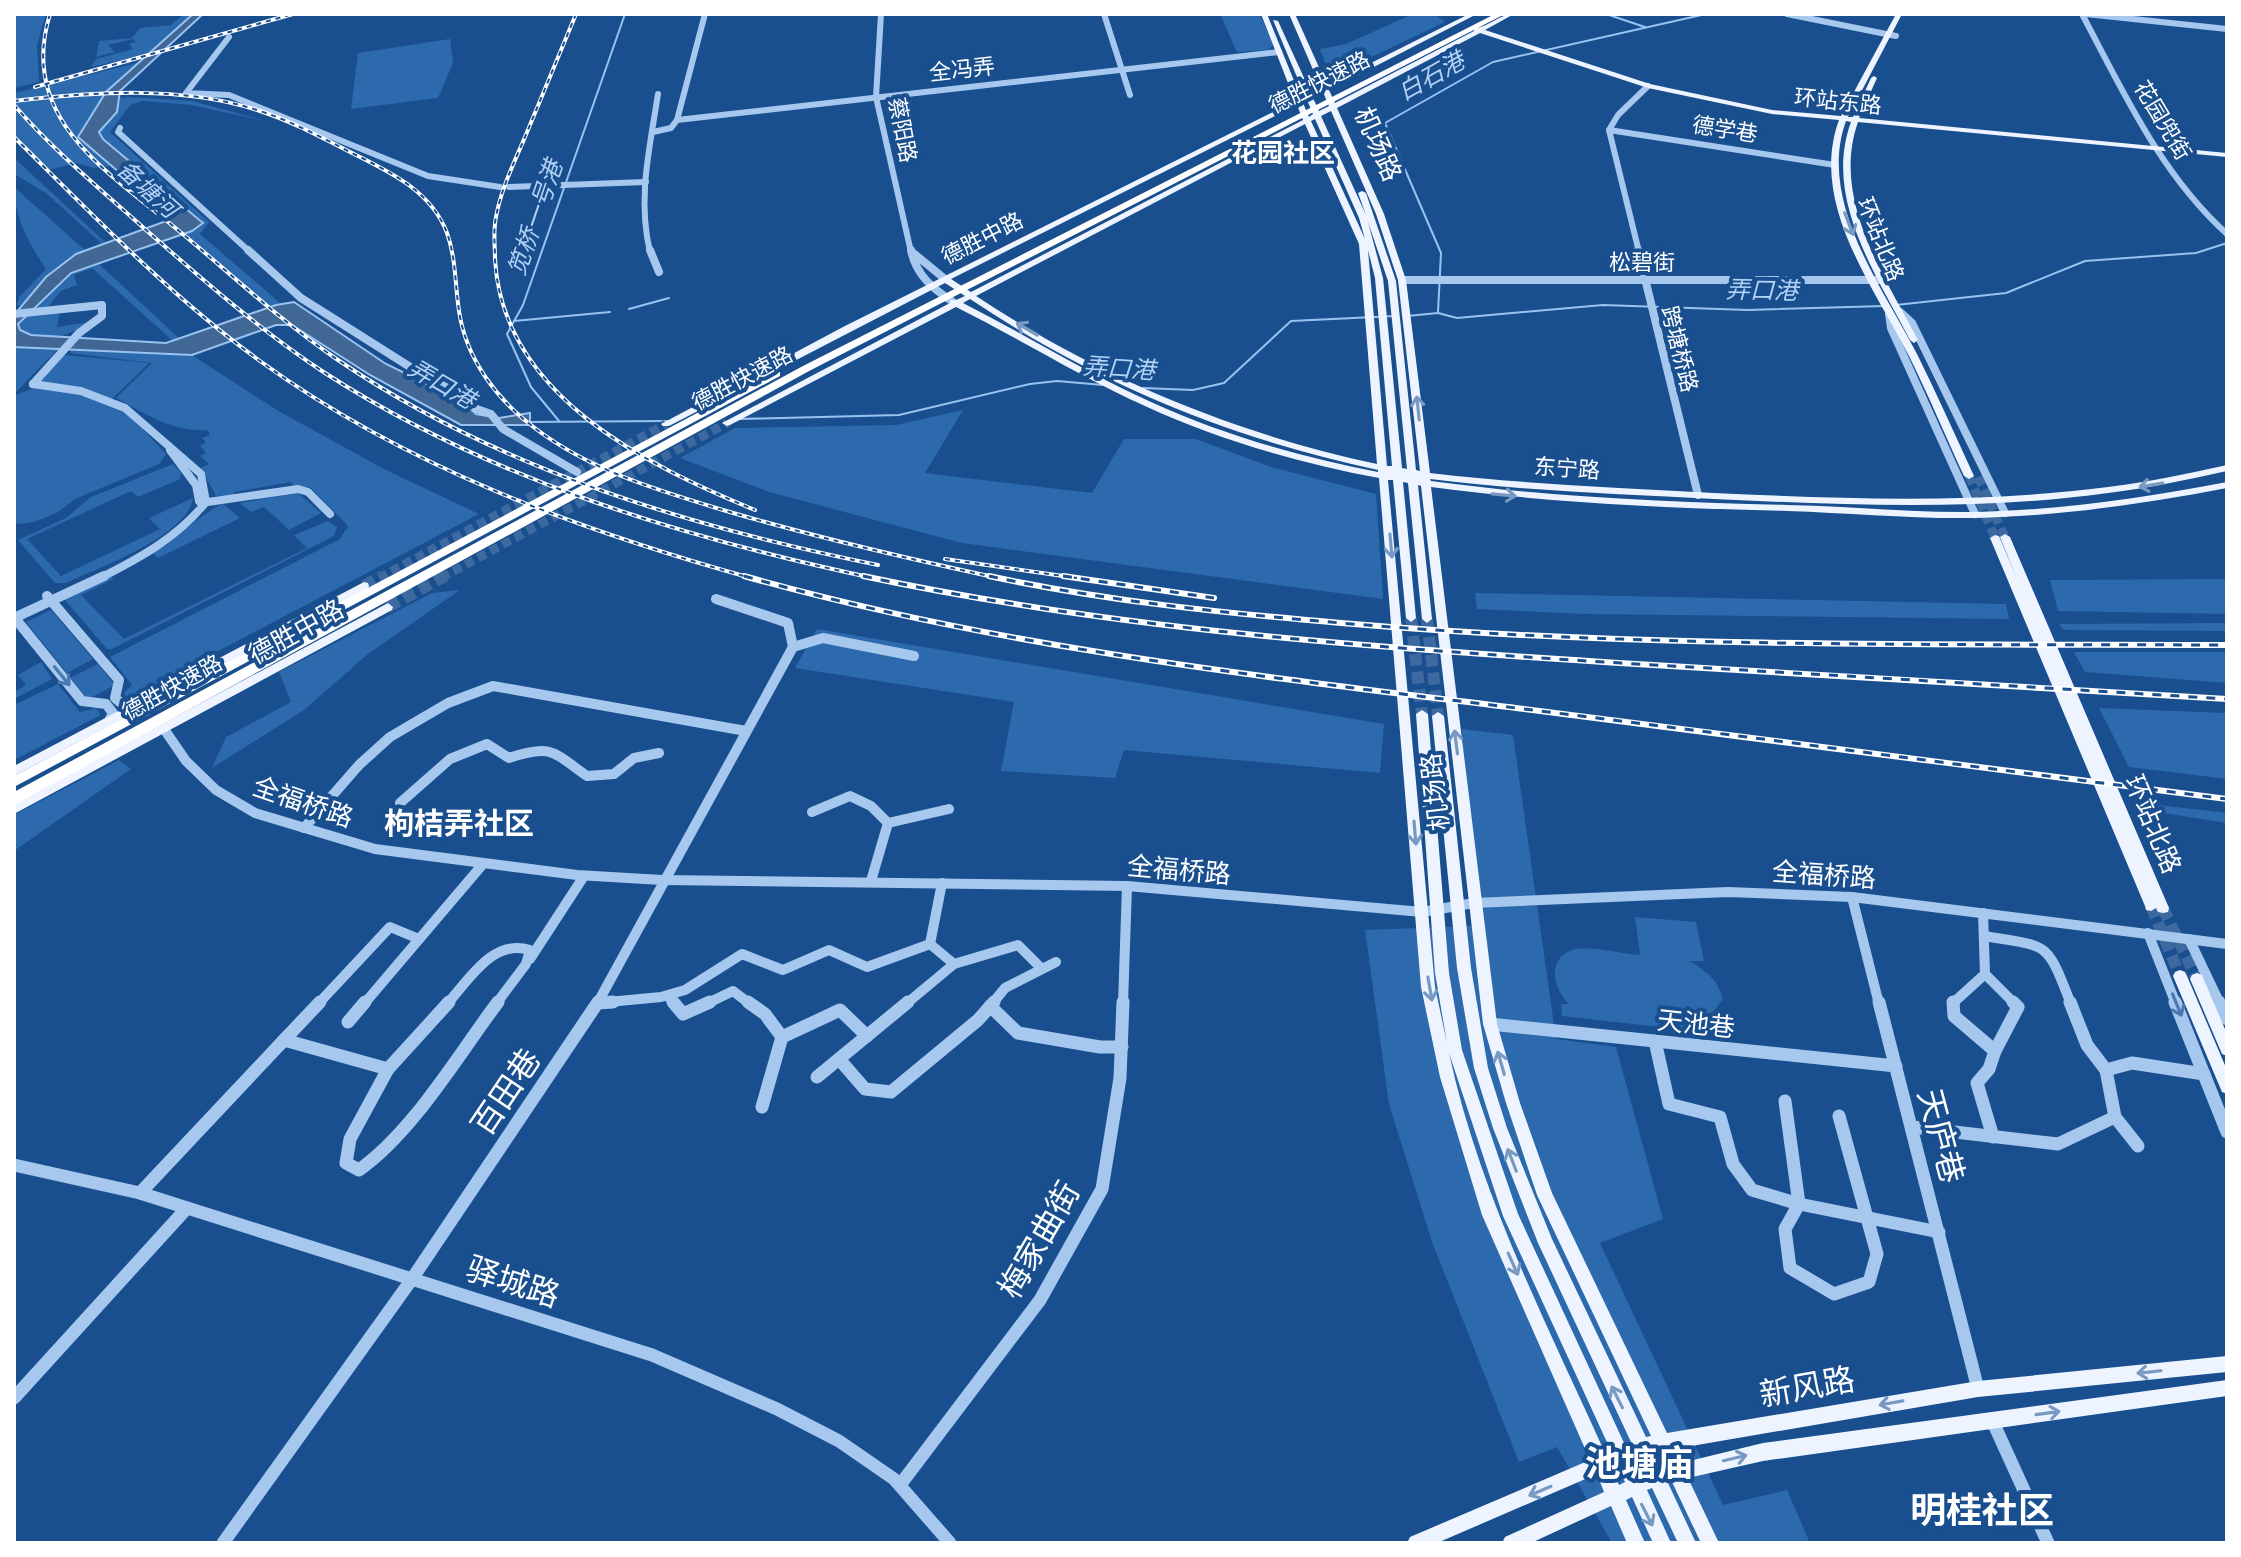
<svg xmlns="http://www.w3.org/2000/svg" width="2241" height="1557" viewBox="0 0 2241 1557" font-family="'Space Grotesk','Noto Sans SC',sans-serif">
<rect width="100%" height="100%" fill="#194f8e"/>
<g fill="#2c69ad">
<path d="M25,14H46L37,45L39,82L14,88V17Z"/>
<path d="M184,14H193L149,54L91,67L96,59L133,49L129,44L136,42L133,39L108,45L115,52L96,57L99,41L132,38L140,28L171,25Z"/>
<path d="M1220,14H1260L1273,45L1268,50L1237,52Z"/>
<path d="M1413,14H1434L1445,22L1361,62L1325,63L1320,49L1346,44Z"/>
<path d="M450,39L453,63L438,98L351,109L358,53Z"/>
<path d="M141,62L106,92L78,137L111,166L94,168L77,163L48,170L14,139V93Z"/>
<path d="M130,97L192,101L270,122L191,105L143,101L130,105L110,132L209,222L200,234L280,303L270,307L185,233L199,226L202,220L100,135L101,127L113,116L118,98Z"/>
<path d="M14,158L24,167L105,242L101,243L46,193L14,174Z"/>
<path d="M14,187L86,251C59,260 39,286 21,307L17,305L19,297L46,269C29,244 14,217 14,187Z"/>
<path d="M99,264L182,341L174,342L92,268L74,275L77,285L61,291L47,308L33,309L71,273Z"/>
<path d="M60,312L57,327L89,322C67,337 46,345 20,330L18,324L26,315Z"/>
<path d="M14,347L58,349L14,394Z"/>
<path d="M71,350L192,355L280,412L386,470L479,514L127,699L124,693L132,685L110,657L340,539L348,526L311,488L294,486L291,482L235,492L233,495L216,496L201,468L209,464L200,456L206,453L200,446L206,442L202,438L210,435L208,430C173,433 145,413 116,398L152,363L70,353Z"/>
<path d="M64,355L149,363L109,402L131,416L166,454L159,464L75,499C57,515 37,524 14,524V396L36,387Z"/>
<path d="M963,410L925,473L1092,493L1124,439H1196L1271,467L1376,494L1383,599L962,543L769,492L680,458L735,428L896,425Z"/>
<path d="M173,464L181,473L180,479L138,497L131,491L27,539L61,576L160,529L149,518L193,498C189,535 98,568 66,583H55L18,540L66,518L91,497Z"/>
<path d="M298,493L321,513L289,530L264,507L251,512L240,503Z"/>
<path d="M223,504L240,518L158,558L153,553C170,542 212,506 223,504Z"/>
<path d="M328,521L337,527L334,536L112,649H107L64,599L109,574L113,579L81,595L124,639L307,548L294,535Z"/>
<path d="M2227,579V614L2058,611L2050,580Z"/>
<path d="M460,590L368,654L304,710L212,768L226,737L291,702L279,672L432,593Z"/>
<path d="M1475,593L2006,604L2009,619L1585,614L1477,609Z"/>
<path d="M51,610L93,659L67,673L26,622Z"/>
<path d="M2227,623V631L2064,630L2059,624Z"/>
<path d="M817,629L1384,724L1380,773L1124,750L1115,778L1001,771L1014,702L795,668Z"/>
<path d="M2074,652H2227V683L2085,672Z"/>
<path d="M41,662L52,679L14,699V692L26,685L18,675Z"/>
<path d="M98,664L115,685L88,699L70,678Z"/>
<path d="M58,684L80,712L96,708L101,715L14,760V705Z"/>
<path d="M2099,708L2227,713V779L2129,767Z"/>
<path d="M1462,729L1513,735L1556,1039L1616,1047L1663,1219L1600,1243L1723,1505L1787,1490L1810,1543H1612L1557,1447L1519,1462L1432,1242L1389,1104L1365,930L1472,926Z"/>
<path d="M119,760L131,769L14,851V815Z"/>
<path d="M2141,803L2227,813V823L2145,810Z"/>
<path d="M1635,917L1696,922L1704,961H1689C1707,971 1717,979 1723,999L1707,1020L1722,1024V1034L1562,1016L1561,1004H1569C1552,988 1546,956 1576,949C1594,946 1621,954 1640,955Z"/>
</g>
<path fill="#416795" stroke="#98c3f1" stroke-width="2" d="M193,14H203L120,91L117,112L99,132L103,139L203,223L192,231L71,273L18,324L20,330L31,335L166,343L276,305L294,302L386,364L464,402L476,414L499,418L530,413V425H461L370,375L292,325H276L192,355L14,347V315L46,277L76,254L169,220L170,216L78,137L106,92Z"/>
<g fill="none" stroke-linecap="round" stroke-linejoin="round">
<g stroke="#98c3f1" stroke-width="2">
<path d="M1606,14L1645,27"/>
<path d="M1896,305L2006,293L2085,261L2196,253L2227,243"/>
<path d="M629,309L669,298"/>
<path d="M1438,312L1441,253L1385,123L1493,62L1706,14"/>
<path d="M1407,316L1438,313L1457,318L1603,305L1748,310L1885,306"/>
<path d="M514,321L610,312"/>
<path d="M1143,388L1193,390L1224,383L1291,321L1395,316"/>
<path d="M739,419L899,415L1030,384L1057,381L1103,385"/>
<path d="M559,421L531,387L507,334L523,305L625,14"/>
<path d="M527,422L667,421"/>
</g>
<g stroke="#3c699f" stroke-width="9" stroke-dasharray="9 5" stroke-linecap="butt">
<path d="M1969,476L1995,538"/>
<path d="M1978,477L2005,537"/>
<path d="M379,578L666,424"/>
<path d="M441,578L727,423"/>
</g>
<g stroke="#3c699f" stroke-width="12" stroke-dasharray="12 6" stroke-linecap="butt">
<path d="M364,586L382,576"/>
<path d="M388,607L445,576"/>
<path d="M1411,618L1422,714"/>
<path d="M1427,619L1438,716"/>
<path d="M2151,906L2180,976"/>
<path d="M2163,908L2197,979"/>
</g>
<g stroke="#a6c8ef" stroke-width="6">
<path d="M881,14L876,97L911,252"/>
<path d="M1104,14L1130,95"/>
<path d="M1787,14L1896,36"/>
<path d="M2082,14C2124,93 2160,173 2227,234"/>
<path d="M2086,14L2227,29"/>
<path d="M229,37L186,93L229,95L428,176L500,187"/>
<path d="M677,120L705,14"/>
<path d="M120,128L118,132L250,252"/>
<path d="M1609,130L1835,165"/>
<path d="M653,132L671,128L677,120L1279,52"/>
<path d="M509,187L646,182"/>
<path d="M650,252C637,198 650,147 658,94"/>
<path d="M1639,252L1609,130L1618,115L1648,86"/>
</g>
<g stroke="#a6c8ef" stroke-width="8">
<path d="M248,250L301,298L426,377L465,396L474,408L491,414L503,429L577,472"/>
<path d="M650,250L659,272"/>
<path d="M911,250C916,275 932,288 953,302"/>
<path d="M1638,250L1698,495"/>
<path d="M912,252L945,279"/>
<path d="M1402,280H1882"/>
<path d="M1900,312L1912,323L2005,513"/>
<path d="M14,314L102,305V316L79,333L33,384"/>
<path d="M1889,314L1891,328L1975,514"/>
<path d="M33,384L81,391L125,408L201,474L206,502C178,537 140,558 100,578"/>
<path d="M170,450L196,485L199,501"/>
<path d="M201,503L298,489L308,492L330,514"/>
</g>
<g stroke="#a6c8ef" stroke-width="10">
<path d="M47,596L119,680L115,698L128,709L134,708"/>
<path d="M716,599L788,623L793,647"/>
<path d="M14,617L82,701L106,704L113,713L109,721"/>
<path d="M14,618L104,576"/>
<path d="M793,647L823,638L914,656"/>
<path d="M164,729L186,761L216,790L255,813L375,849L577,875L662,880L1127,886L1422,912L1474,903L1728,892L1852,897L2227,944"/>
<path d="M400,803L450,759L487,744L509,758C551,744 552,751 587,776L614,774L634,758L659,753"/>
<path d="M812,812L850,796L871,806L888,823L949,809"/>
<path d="M304,828L359,765L390,737L448,703L493,686L746,731"/>
<path d="M871,881L888,823"/>
<path d="M1852,897L1879,1004"/>
<path d="M2148,933L2176,1004"/>
<path d="M1984,936C2050,947 2046,940 2071,1004"/>
<path d="M2189,939L2220,1004"/>
<path d="M930,944L954,964"/>
<path d="M530,959L584,876"/>
<path d="M1985,974L2015,1004"/>
<path d="M668,996L674,1004"/>
<path d="M598,1003L661,997L685,990L742,954L783,970L829,950L867,967L930,944L942,883"/>
<path d="M318,1004L390,927L419,939"/>
<path d="M364,1004L483,864"/>
<path d="M447,1004C469,980 493,938 530,950L526,964L496,1004"/>
<path d="M597,1004L793,647"/>
<path d="M706,1004L733,991L750,1004"/>
<path d="M906,1004L954,964L1018,945L1042,969"/>
<path d="M992,1004L1005,988L1056,962"/>
<path d="M1123,1004L1127,886"/>
<path d="M1952,1004L1985,974L1983,913"/>
</g>
<g stroke="#a6c8ef" stroke-width="13">
<path d="M673,1002L683,1014L710,1002"/>
<path d="M748,1002L765,1014L782,1037L840,1010L867,1036"/>
<path d="M1879,1002L1978,1389"/>
<path d="M1953,1002L1954,1016L1995,1051L1989,1069L1977,1083L1993,1137"/>
<path d="M2070,1002L2087,1045L2106,1070"/>
<path d="M2175,1002L2227,1132"/>
<path d="M2219,1002L2227,1019"/>
<path d="M598,1003L613,1002"/>
<path d="M990,1006L1018,1033L1100,1047H1122"/>
<path d="M348,1022L365,1002"/>
<path d="M1490,1024L1896,1066"/>
<path d="M284,1040L320,1002"/>
<path d="M1655,1041L1669,1104L1720,1117L1733,1164L1752,1190L1799,1204L1939,1232"/>
<path d="M1995,1051L2018,1007L2013,1002"/>
<path d="M839,1059L865,1089L891,1092L978,1020L994,1002"/>
<path d="M388,1069L350,1139L346,1163L359,1170C413,1132 458,1055 498,1002"/>
<path d="M388,1069L449,1002"/>
<path d="M817,1077L908,1002"/>
<path d="M1785,1101L1799,1204L1785,1229L1790,1268L1834,1294L1869,1282L1877,1254L1839,1116"/>
<path d="M762,1107L782,1037"/>
<path d="M2115,1117L2138,1146"/>
<path d="M1912,1127L2058,1144L2115,1117L2106,1070L2132,1063L2204,1074"/>
<path d="M14,1165L140,1193L652,1355L777,1409L839,1441L894,1479L950,1543"/>
<path d="M140,1193L284,1040L388,1069"/>
<path d="M14,1398L187,1208"/>
<path d="M1992,1420L2048,1543"/>
<path d="M900,1485L1040,1300L1102,1189L1120,1078L1123,1002"/>
<path d="M223,1543L412,1279L598,1002"/>
</g>
<g fill="#edf4ff" fill-rule="evenodd">
<path d="M1261,14H1267L1301,98L1305,96L1273,20L1278,21L1311,93L1321,88L1289,14H1295L1327,85L1469,14H1477L1329,90L1335,103L1474,31V28C1488,28 1499,14 1514,14L1485,30L1650,84L1772,110L1841,116L1896,14H1902L1848,117H1853L1871,78L1874,76L1877,78L1859,118L2227,153V157L1858,122C1831,199 1884,275 1918,340L1914,343L1910,340C1876,274 1823,198 1851,122L1846,121C1817,201 1882,286 1917,354C1937,394 1955,435 1974,476L1969,479L1964,476C1945,435 1928,394 1908,354C1872,284 1809,202 1839,120L1772,114L1648,88L1480,33L1337,108L1384,214L1406,280L1430,473C1524,484 1619,488 1714,493C1845,499 1977,504 2108,487C2148,482 2187,474 2227,465V471C2187,480 2148,488 2108,493C1978,511 1845,505 1714,499C1619,494 1525,491 1430,479L1431,481C1549,497 1668,502 1787,505C1850,506 1912,513 1975,512C2060,510 2144,498 2227,482V488C2144,504 2060,516 1975,518C1912,519 1850,513 1787,511C1668,508 1550,503 1431,487L1497,1024L1520,1103L1552,1193L1667,1433L1978,1381L2227,1356V1372L1978,1397L1674,1449L1681,1463L1763,1443L2227,1380V1396L1763,1461L1688,1478L1719,1543H1701L1672,1482L1668,1483L1696,1543H1678L1652,1488L1647,1490L1671,1543H1653L1632,1497L1626,1500L1645,1543H1627L1611,1506L1531,1543H1502L1505,1537L1604,1492L1597,1474L1437,1543H1407L1410,1537L1590,1460L1482,1215L1440,1077L1421,987L1379,478C1299,463 1219,440 1145,406C1081,377 1020,339 956,307L730,425L727,426L722,423L950,303V300H956L965,296L945,283L669,426H663L661,424L843,327L1295,101ZM1323,92L1329,106L1319,111L1313,98ZM1307,100L1313,114L1309,117L1303,103ZM1297,105L1303,120L971,292L951,279ZM1331,111L1376,214L1398,280L1420,471L1416,470L1396,281L1366,193L1362,191L1358,193L1366,215L1321,116ZM1315,119L1359,218L1365,239L1311,121ZM1305,124L1359,244L1377,464C1233,433 1100,378 976,296ZM1368,222L1388,281L1407,469L1402,468L1383,278ZM1368,250L1375,278L1392,466H1387ZM970,299C1097,384 1229,438 1378,470V472C1301,457 1223,435 1151,402C1087,373 1026,335 963,303ZM1388,480H1393L1406,618L1411,622L1416,618L1403,482L1408,483L1422,619L1427,623L1432,619L1418,485L1421,486L1483,1024L1506,1103L1537,1195L1651,1436L1646,1437L1552,1239L1507,1128L1488,1068L1471,968L1444,716L1438,712L1432,716L1457,968L1474,1068L1493,1128L1538,1243L1631,1442L1625,1445L1518,1214L1462,1050L1449,973L1428,714L1422,710L1416,714L1435,973L1447,1043L1435,987ZM1449,1053L1503,1216L1611,1451L1605,1453C1547,1324 1479,1193 1449,1053ZM1658,1452L1665,1466L1660,1467L1653,1453ZM1638,1457L1645,1473L1640,1476L1632,1459ZM1617,1465L1625,1482L1619,1485L1611,1468Z"/>
<path d="M2222,14H2227V18Z"/>
<path d="M2005,534L2010,537L2169,908L2168,912L2163,913L2158,912L2156,908L2151,911L2146,910L2145,906L1990,538L1995,535L1999,536L2017,579L2000,537Z"/>
<path d="M364,582L368,583L369,586L368,589L14,776V766Z"/>
<path d="M388,603L393,607L392,610L14,814V803Z"/>
<path d="M2180,970L2185,972L2187,976L2227,1070V1094L2222,1092L2173,976L2175,972Z"/>
<path d="M2197,973L2202,975L2227,1034V1056L2222,1054L2190,979L2192,975Z"/>
</g>
<g fill="#fff" fill-rule="evenodd">
<path d="M1495,14H1505L811,370L14,805V792L803,366Z"/>
<path d="M776,371L780,372V376L14,787V776Z"/>
</g>
<defs>
<g id="rail-far1">
<path d="M50,14C18,117 104,169 173,226C228,271 279,320 338,360C498,469 690,527 878,565"/>
<path d="M576,14C559,55 542,96 525,137C514,163 501,189 496,217C493,231 495,245 495,259C502,395 646,465 755,510"/>
<path d="M35,87L293,14"/>
<path d="M14,101C94,92 182,85 260,111C294,122 326,140 358,156C394,174 432,193 447,233C456,258 455,285 459,311C466,359 497,400 536,429C592,471 657,490 723,510C814,537 905,558 998,578"/>
<path d="M14,105C54,151 100,189 146,230C203,280 261,331 325,373C489,479 684,538 873,578"/>
<path d="M14,137C93,215 170,296 260,361C406,467 579,530 751,578"/>
<path d="M945,559L1077,578"/>
</g>
<g id="rail">
<path d="M744,576C996,647 1257,676 1516,708C1753,737 1990,769 2227,799"/>
<path d="M863,576C1118,630 1377,648 1636,664C1833,675 2030,687 2227,699"/>
<path d="M989,576C1105,601 1224,613 1341,623C1636,648 1932,644 2227,645"/>
<path d="M1063,576L1214,598"/>
</g>
</defs>
<use href="#rail-far1" stroke="#fff" stroke-width="4"/>
<use href="#rail" stroke="#fff" stroke-width="6"/>
<use href="#rail-far1" stroke="#194f8e" stroke-width="2" stroke-dasharray="5" stroke-linecap="butt"/>
<use href="#rail" stroke="#194f8e" stroke-width="3" stroke-dasharray="9" stroke-linecap="butt"/>
</g>
<defs><path id="oneway-shaft" d="M-6 0H5M1.5-3L5.5 0L1.5 3" fill="none" stroke-width="1.6" stroke-linecap="round" stroke-linejoin="round" transform="scale(2)"/></defs>
<g stroke="#7899c1">
<use href="#oneway-shaft" transform="translate(1849 224) rotate(69)"/>
<use href="#oneway-shaft" transform="translate(1027 329) rotate(-150)"/>
<use href="#oneway-shaft" transform="translate(1418 408) rotate(-96)"/>
<use href="#oneway-shaft" transform="translate(2151 485) rotate(171)"/>
<use href="#oneway-shaft" transform="translate(1504 495) rotate(5)"/>
<use href="#oneway-shaft" transform="translate(1391 546) rotate(85)"/>
<use href="#oneway-shaft" transform="translate(1456 742) rotate(-97)"/>
<use href="#oneway-shaft" transform="translate(1415 833) rotate(85)"/>
<use href="#oneway-shaft" transform="translate(1430 989) rotate(80)"/>
<use href="#oneway-shaft" transform="translate(1501 1063) rotate(-106)"/>
<use href="#oneway-shaft" transform="translate(1512 1160) rotate(-111)"/>
<use href="#oneway-shaft" transform="translate(1513 1264) rotate(66)"/>
<use href="#oneway-shaft" transform="translate(2149 1372) rotate(174)"/>
<use href="#oneway-shaft" transform="translate(1617 1397) rotate(-117)"/>
<use href="#oneway-shaft" transform="translate(1891 1403) rotate(170)"/>
<use href="#oneway-shaft" transform="translate(2048 1413) rotate(-8)"/>
<use href="#oneway-shaft" transform="translate(1735 1458) rotate(-13)"/>
<use href="#oneway-shaft" transform="translate(1540 1491) rotate(157)"/>
<use href="#oneway-shaft" transform="translate(1647 1515) rotate(63)"/>
</g>
<g stroke="#4a79b0">
<use href="#oneway-shaft" transform="translate(62 676) rotate(51)"/>
<use href="#oneway-shaft" transform="translate(2177 1005) rotate(68)"/>
</g>
<g text-anchor="middle" dominant-baseline="central" stroke-width="8" stroke-linejoin="round" paint-order="stroke">
<g font-size="22" fill="#fff" stroke="#194f8e">
<text transform="translate(962 69) rotate(-6)">全冯弄</text>
<text transform="translate(1319 82) rotate(-27)">德胜快速路</text>
<text transform="translate(1838 101) rotate(6)">环站东路</text>
<text transform="translate(2163 120) rotate(59)">花园兜街</text>
<text transform="translate(1725 129) rotate(9)">德学巷</text>
<text transform="translate(903 130) rotate(79)">蔡阳路</text>
<text transform="translate(982 238) rotate(-27)">德胜中路</text>
<text transform="translate(1881 239) rotate(68)">环站北路</text>
<text x="1642" y="262">松碧街</text>
<text transform="translate(1680 349) rotate(76)">跨塘桥路</text>
<text transform="translate(742 378) rotate(-28)">德胜快速路</text>
<text transform="translate(1567 468) rotate(4)">东宁路</text>
<text transform="translate(172 687) rotate(-29)">德胜快速路</text>
</g>
<g font-size="24" font-style="italic" fill="#b2d2f6" stroke="#194f8e">
<text transform="translate(1431 76) rotate(-29)">白石港</text>
<text transform="translate(148 189) rotate(42)">备塘河</text>
<text transform="translate(535 218) rotate(-71)">笕桥一号港</text>
<text transform="translate(1762 290) rotate(1)">弄口港</text>
<text transform="translate(1119 368) rotate(4)">弄口港</text>
<text transform="translate(442 384) rotate(30)">弄口港</text>
</g>
<g font-size="26" fill="#fff" stroke="#194f8e">
<text transform="translate(1378 144) rotate(66)">机场路</text>
<text transform="translate(296 632) rotate(-29)">德胜中路</text>
<text transform="translate(1435 792) rotate(-97)">机场路</text>
<text transform="translate(303 802) rotate(19)">全福桥路</text>
<text transform="translate(2153 824) rotate(67)">环站北路</text>
<text transform="translate(1179 870) rotate(5)">全福桥路</text>
<text transform="translate(1824 875) rotate(4)">全福桥路</text>
<text transform="translate(1696 1024) rotate(6)">天池巷</text>
</g>
<g font-size="26" font-weight="bold" fill="#fff" stroke="#194f8e">
<text x="1283" y="153">花园社区</text>
</g>
<g font-size="30" font-weight="bold" fill="#fff" stroke="#194f8e">
<text x="459" y="823">枸桔弄社区</text>
</g>
<g font-size="32" fill="#fff" stroke="#194f8e">
<text transform="translate(506 1092) rotate(-56)">百田巷</text>
<text transform="translate(1941 1136) rotate(75)">天庐巷</text>
<text transform="translate(1039 1240) rotate(-60)">梅家曲街</text>
<text transform="translate(513 1282) rotate(18)">驿城路</text>
<text transform="translate(1807 1387) rotate(-10)">新风路</text>
</g>
<g font-size="36" font-weight="bold" fill="#fff" stroke="#194f8e">
<text x="1639" y="1464">池塘庙</text>
<text x="1982" y="1511">明桂社区</text>
</g>
</g>
<rect width="2241" height="1557" fill="none" stroke="#ffffff" stroke-width="32"/>
</svg>
